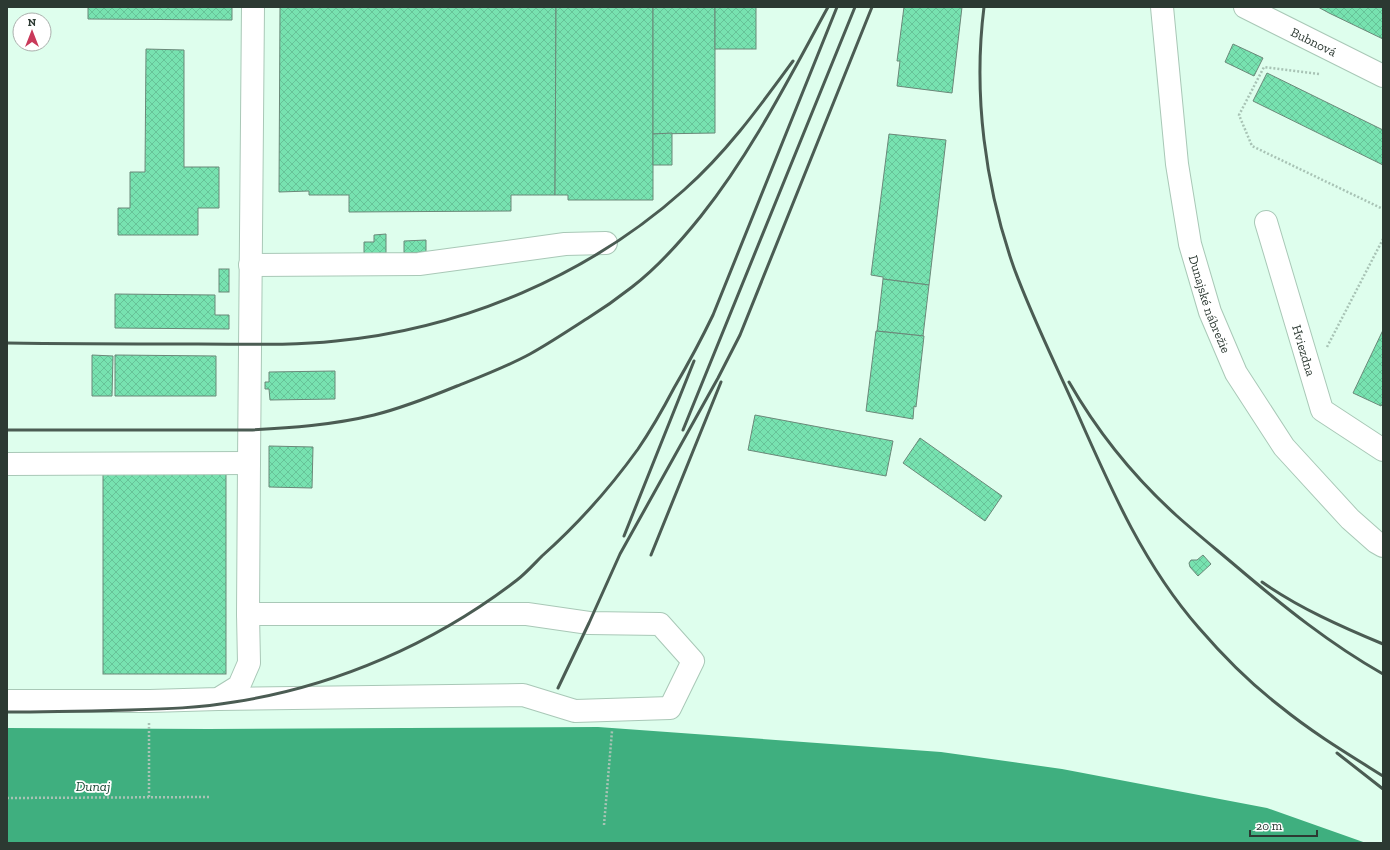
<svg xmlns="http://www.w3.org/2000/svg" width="1390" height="850" viewBox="0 0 1390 850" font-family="'Zilla Slab',serif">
<defs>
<pattern id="building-cross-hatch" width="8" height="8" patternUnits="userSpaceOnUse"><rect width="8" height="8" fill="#77e2b0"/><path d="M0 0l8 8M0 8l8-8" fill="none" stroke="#67c398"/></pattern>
</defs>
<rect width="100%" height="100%" fill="#defeed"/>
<path fill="#3faf7f" d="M598,727L941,752L1062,769L1267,808L1366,843H7V728L208,729Z"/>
<g fill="url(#building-cross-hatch)" stroke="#6b8879">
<path d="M88,7H232V20L88,19Z"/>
<path d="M280,7H556L555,195H511V211L349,212V195H309V191L279,192Z"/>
<path d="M556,7H653V200H568V195H555Z"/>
<path d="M653,7H715V133L653,134Z"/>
<rect x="715" y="7" width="41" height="42"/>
<path d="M904,7H962L952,93L897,86L900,61H897Z"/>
<path d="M1318,7H1383V39L1329,13Z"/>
<path d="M1233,44L1263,58L1254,76L1225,62Z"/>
<path d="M146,49L184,50V167H219V208H198V235H118V208H130V172H145Z"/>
<path d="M1267,73L1383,130V165L1253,101Z"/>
<path d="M672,133V165H653V134Z"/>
<path d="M889,134L946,140L929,285L883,279V277L871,275Z"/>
<path d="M386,234V253L364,254V242H374V235Z"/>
<path d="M426,240V252L404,253V241Z"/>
<rect x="219" y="269" width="10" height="23"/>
<path d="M883,279L929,285L923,336L877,331Z"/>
<path d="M115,294L215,295V315H229V329L115,328Z"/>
<path d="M1383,330V403L1381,406L1353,393Z"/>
<path d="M876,331L924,336L916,407L914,406L913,419L866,411Z"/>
<path d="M92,355L113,356L112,396H92Z"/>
<path d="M115,355L216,356V396H115Z"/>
<path d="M335,371V399L270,400L269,389H265V382H269V372Z"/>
<path d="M755,415L893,441L886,476L748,450Z"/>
<path d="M920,438L1002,496L985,521L903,463Z"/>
<path d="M269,446L313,447L312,488L269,487Z"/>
<rect x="103" y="471" width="123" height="203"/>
<path d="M1203,555L1211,564L1198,576L1190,567L1189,563L1191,560H1197Z"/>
</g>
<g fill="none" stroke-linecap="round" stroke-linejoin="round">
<defs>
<g id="minor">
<path id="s1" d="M1162,7L1177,164L1190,244L1210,312L1236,373L1284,447L1350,519L1376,542L1383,546"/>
<path id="s2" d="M1245,7L1383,76"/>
<path id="s3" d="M1266,222L1322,410L1383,450"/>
<path d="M250,265L419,264L565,244L606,243"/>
<path d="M7,464L249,463"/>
<path d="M218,699L523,695L575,711L670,708L693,661L660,624L589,623L527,614H248"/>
<path d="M7,701H150L218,699L239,686L249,663L248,614L249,463L253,7"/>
</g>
</defs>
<use href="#minor" stroke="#a9c8b7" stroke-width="24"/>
<g stroke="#a8c3b5" stroke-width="2.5" stroke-dasharray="2 2" stroke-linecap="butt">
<path d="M1319,74L1264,67L1239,115L1252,146L1383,209"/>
<path d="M1327,347L1383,239"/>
<path d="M149,797V723"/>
<path d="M7,798L210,797"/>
<path d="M604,825L612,731"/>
</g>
<use href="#minor" stroke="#fff" stroke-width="22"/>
<g stroke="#4b5c53" stroke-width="3">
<path d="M984,7C973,94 985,186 1014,268C1032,317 1055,363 1076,410C1110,487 1143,564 1199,628C1224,657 1251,684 1281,707C1313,733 1348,754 1383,776"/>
<path d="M7,343C71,344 134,344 198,344C244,344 290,346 336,341C463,329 589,275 684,190C727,152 760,106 793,61"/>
<path d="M1069,382C1097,431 1135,478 1177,516C1196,533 1217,550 1237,567C1283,606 1330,644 1383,674"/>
<path d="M7,430H249C290,428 333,425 374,415C402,408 430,397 457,386C482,376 506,367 530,354C550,343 569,330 588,318C604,308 618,298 632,287C658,267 681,241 701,216C752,152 789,78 828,7"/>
<path d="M683,430L855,7"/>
<path d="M624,536L694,361"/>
<path d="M651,555L721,382"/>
<path d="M1262,582C1299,608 1342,627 1383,644"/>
<path d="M558,688L589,623L620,554L718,378L740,335L872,7"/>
<path d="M7,712C48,712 89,711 130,710C165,709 200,708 234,702C337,686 435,643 517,580C526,573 534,564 542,556C578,524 610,488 638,449C651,430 663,409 674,388C688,364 701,340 713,315L837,7"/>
<path d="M1337,753L1383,789"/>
</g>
</g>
<g text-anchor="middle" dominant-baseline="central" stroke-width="3.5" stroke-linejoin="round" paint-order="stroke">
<g font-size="13" fill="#2c3932" stroke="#fff">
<text stroke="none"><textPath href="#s2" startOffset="77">Bubnová</textPath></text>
<text stroke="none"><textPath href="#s1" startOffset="302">Dunajské nábrežie</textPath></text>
<text stroke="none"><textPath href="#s3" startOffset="134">Hviezdna</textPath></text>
</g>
<g font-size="14" font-style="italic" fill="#174531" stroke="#fff">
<text x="93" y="786">Dunaj</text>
</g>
</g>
<rect width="1390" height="850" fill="none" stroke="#2c3932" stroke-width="16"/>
<g transform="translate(32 32)"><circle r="19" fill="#ffffff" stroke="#abb0ad"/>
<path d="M0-3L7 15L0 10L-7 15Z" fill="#c9395a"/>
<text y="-6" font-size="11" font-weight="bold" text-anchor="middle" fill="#2c3932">N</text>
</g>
<path d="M1250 830v6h67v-6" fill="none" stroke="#2c3932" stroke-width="2"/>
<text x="1256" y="830" font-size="12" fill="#2c3932" stroke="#ffffff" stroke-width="3" paint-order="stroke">20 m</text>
</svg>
